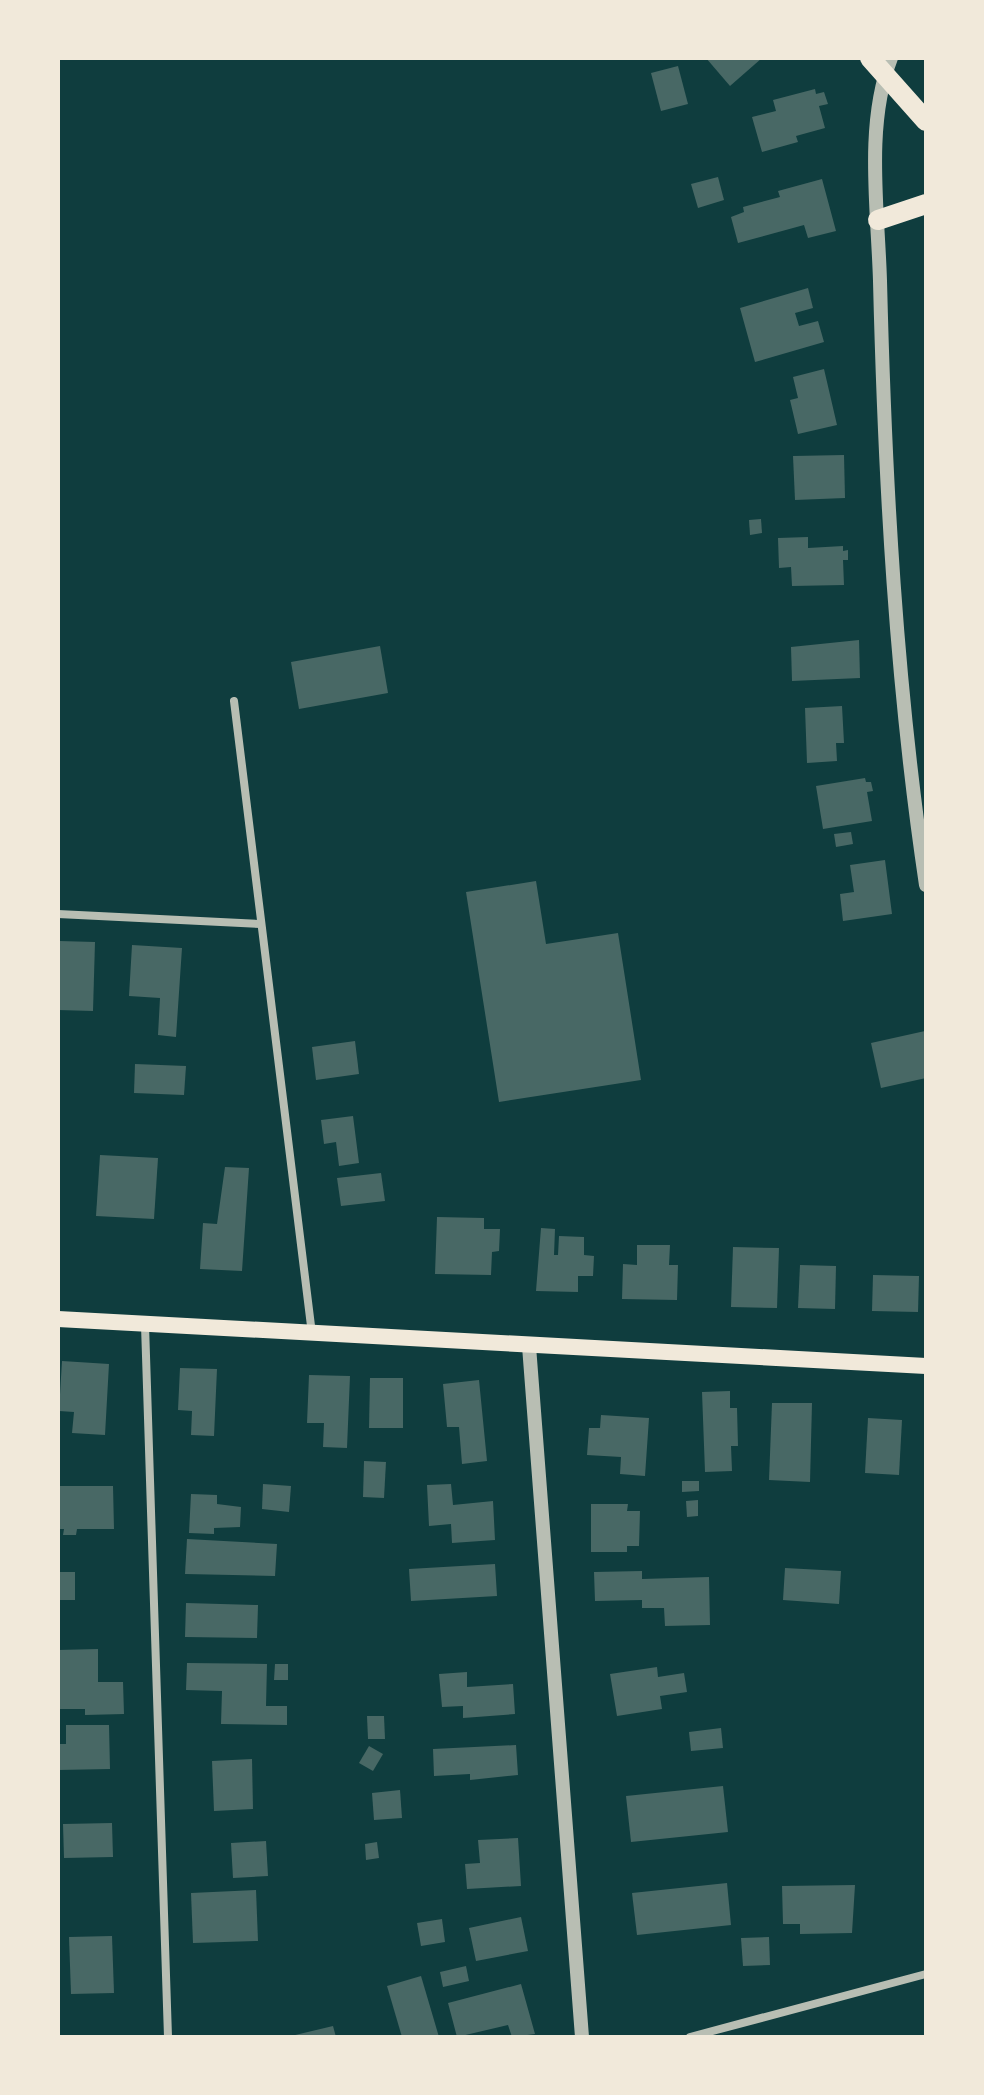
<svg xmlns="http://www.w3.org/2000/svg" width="984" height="2095" viewBox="0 0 984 2095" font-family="Georgia,serif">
<rect width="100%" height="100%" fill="#0f3d3e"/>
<g fill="#486865">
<path d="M706,58H762L730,86Z"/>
<path d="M678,66L688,104L661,111L651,73Z"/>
<path d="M815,89L816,94L824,92L828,104L819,106L825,128L796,136L798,142L762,152L752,117L776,111L773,100Z"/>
<path d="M718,177L724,200L698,208L691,184Z"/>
<path d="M822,179L836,231L808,238L804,225L738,243L731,217L744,212L743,207L780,197L778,191Z"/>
<path d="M808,288L813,308L795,313L799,326L818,321L824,342L755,362L740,308Z"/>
<path d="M824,369L837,425L798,434L790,400L798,398L793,377Z"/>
<path d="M844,455L845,498L795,500L793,456Z"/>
<path d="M761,519L762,533L750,535L749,520Z"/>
<path d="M808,537V548L843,546V551L848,550V560H843L844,585L792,586L791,567L779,568L778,538Z"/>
<path d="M859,640L860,678L792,681L791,647Z"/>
<path d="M380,646L388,693L299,709L291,662Z"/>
<path d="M842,706L844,743H836L837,761L807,763L805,708Z"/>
<path d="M865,778L866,782H871L873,791L867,792L872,821L823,829L816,786Z"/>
<path d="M851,832L853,844L836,847L834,834Z"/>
<path d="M885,860L892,914L843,921L840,894L854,892L850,865Z"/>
<path d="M536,881L546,944L618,933L641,1080L499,1102L466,892Z"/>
<path d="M59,941L95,942L93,1011L58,1010Z"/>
<path d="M132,945L182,948L176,1037L158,1035L160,998L129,996Z"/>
<path d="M925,1031L926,1078L881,1088L871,1043Z"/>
<path d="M355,1041L359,1074L316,1080L312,1047Z"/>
<path d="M135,1064L186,1066L184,1095L134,1093Z"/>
<path d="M353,1116L359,1163L339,1166L336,1142L324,1144L321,1120Z"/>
<path d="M100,1155L158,1158L154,1219L96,1216Z"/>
<path d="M225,1167L249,1168L242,1271L200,1269L203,1223L217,1224Z"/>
<path d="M381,1173L385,1201L341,1206L337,1178Z"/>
<path d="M437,1217L484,1218V1229H500L499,1251L492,1252L491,1275L435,1274Z"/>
<path d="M541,1228L555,1229L554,1255H558L559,1236L584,1237V1255L594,1256L593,1276H578V1292L536,1291Z"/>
<path d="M637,1245H670L669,1265H678L677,1300L622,1299L623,1264L637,1265Z"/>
<path d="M733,1247L779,1248L777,1308L731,1307Z"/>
<path d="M800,1265L836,1266L835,1309L798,1308Z"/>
<path d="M873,1275L919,1276L918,1312L872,1311Z"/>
<path d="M62,1361L109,1364L105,1435L72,1433L74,1412L59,1411Z"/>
<path d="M180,1368L217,1369L214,1436L191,1435L192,1411L178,1410Z"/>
<path d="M309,1375L350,1376L347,1448L323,1447L324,1423H307Z"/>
<path d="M370,1378H403V1428H369Z"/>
<path d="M479,1380L487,1461L462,1464L459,1427H447L443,1384Z"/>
<path d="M730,1391V1408H737L738,1446H731L732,1471L705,1472L702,1392Z"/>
<path d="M772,1403H812L810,1482L769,1480Z"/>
<path d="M601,1415L649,1418L645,1476L620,1474L621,1457L587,1455L589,1428H600Z"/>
<path d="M868,1418L902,1420L899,1475L865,1473Z"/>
<path d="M364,1461L386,1462L384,1498L363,1497Z"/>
<path d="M682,1481H699V1491L682,1492Z"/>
<path d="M263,1484L291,1486L289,1512L262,1509Z"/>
<path d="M451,1484L453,1505L493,1501L495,1540L452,1543L451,1524L429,1526L427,1485Z"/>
<path d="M58,1486H113L114,1529H77L76,1535H63L64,1529H58Z"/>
<path d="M191,1494L217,1495V1504L241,1507L240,1527L214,1528V1534L189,1533Z"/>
<path d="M698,1500V1516L687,1517L686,1501Z"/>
<path d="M591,1504H628L627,1511H640L639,1546H627V1552H591Z"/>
<path d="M187,1539L277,1544L275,1576L185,1574Z"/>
<path d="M495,1564L497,1596L411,1601L409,1569Z"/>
<path d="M785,1568L841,1571L839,1604L783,1600Z"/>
<path d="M642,1571V1579L709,1577L710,1625L665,1626L664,1608H642V1600L595,1601L594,1572Z"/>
<rect x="58" y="1572" width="17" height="28"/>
<path d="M186,1603L258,1605L257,1638L185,1637Z"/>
<path d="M98,1649V1682H123L124,1714L85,1715V1709H58V1650Z"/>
<path d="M187,1663L267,1664L266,1706H287V1725L221,1724L222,1691L186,1690Z"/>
<path d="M275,1664H288V1680H274Z"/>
<path d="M657,1667L658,1677L684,1673L687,1692L660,1696L662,1709L617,1716L610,1674Z"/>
<path d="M467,1672V1687L513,1684L515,1714L463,1718V1706L442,1707L439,1674Z"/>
<path d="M367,1716H384L385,1739H368Z"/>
<path d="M66,1725H109L110,1769L58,1770V1744H66Z"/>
<path d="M721,1728L723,1748L691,1751L689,1732Z"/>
<path d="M516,1745L518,1775L470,1780V1774L434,1776L433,1749Z"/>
<path d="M369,1746L383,1754L373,1771L359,1763Z"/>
<path d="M252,1759L253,1809L214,1811L212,1761Z"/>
<path d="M723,1786L728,1832L631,1842L626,1796Z"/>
<path d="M400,1790L402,1818L374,1820L372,1793Z"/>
<path d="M112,1823L113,1857L64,1858L63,1824Z"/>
<path d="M518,1838L521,1886L467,1889L465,1864L480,1863L478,1840Z"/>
<path d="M266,1841L268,1876L233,1878L231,1843Z"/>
<path d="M377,1842L379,1858L366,1860L365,1844Z"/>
<path d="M727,1883L731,1925L637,1935L632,1893Z"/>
<path d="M855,1885L852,1933L800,1934V1924H783L782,1886Z"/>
<path d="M256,1890L258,1941L193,1943L191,1893Z"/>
<path d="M521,1917L528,1951L476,1961L469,1928Z"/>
<path d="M442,1919L445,1942L421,1946L417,1923Z"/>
<path d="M112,1936L114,1993L71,1994L69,1937Z"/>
<path d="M769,1937L770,1965L743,1966L741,1938Z"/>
<path d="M466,1966L469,1981L443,1987L440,1972Z"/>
<path d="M421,1976L439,2037H402L387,1986Z"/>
<path d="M521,1984L535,2034L512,2037L508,2025L457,2037L448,2003Z"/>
<path d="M333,2026L336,2037H291V2036Z"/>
</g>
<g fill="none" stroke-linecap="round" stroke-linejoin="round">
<g stroke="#b8beb3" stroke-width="8">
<path d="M234,701L312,1334"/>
<path d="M58,914L261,924"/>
<path d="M145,1325L168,2037"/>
<path d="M690,2037L926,1974"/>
</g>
<g stroke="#b8beb3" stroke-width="14">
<path d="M891,58C865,125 878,210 880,281C885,483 896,684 926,885"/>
<path d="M529,1346L582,2037"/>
</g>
<path stroke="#f1e9da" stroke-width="16" d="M58,1319L926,1366"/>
<g stroke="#f1e9da" stroke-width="20">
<path d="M870,58L926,121"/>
<path d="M878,220L926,204"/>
</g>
</g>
<rect width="984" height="2095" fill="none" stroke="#f1e9da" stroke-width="120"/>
</svg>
